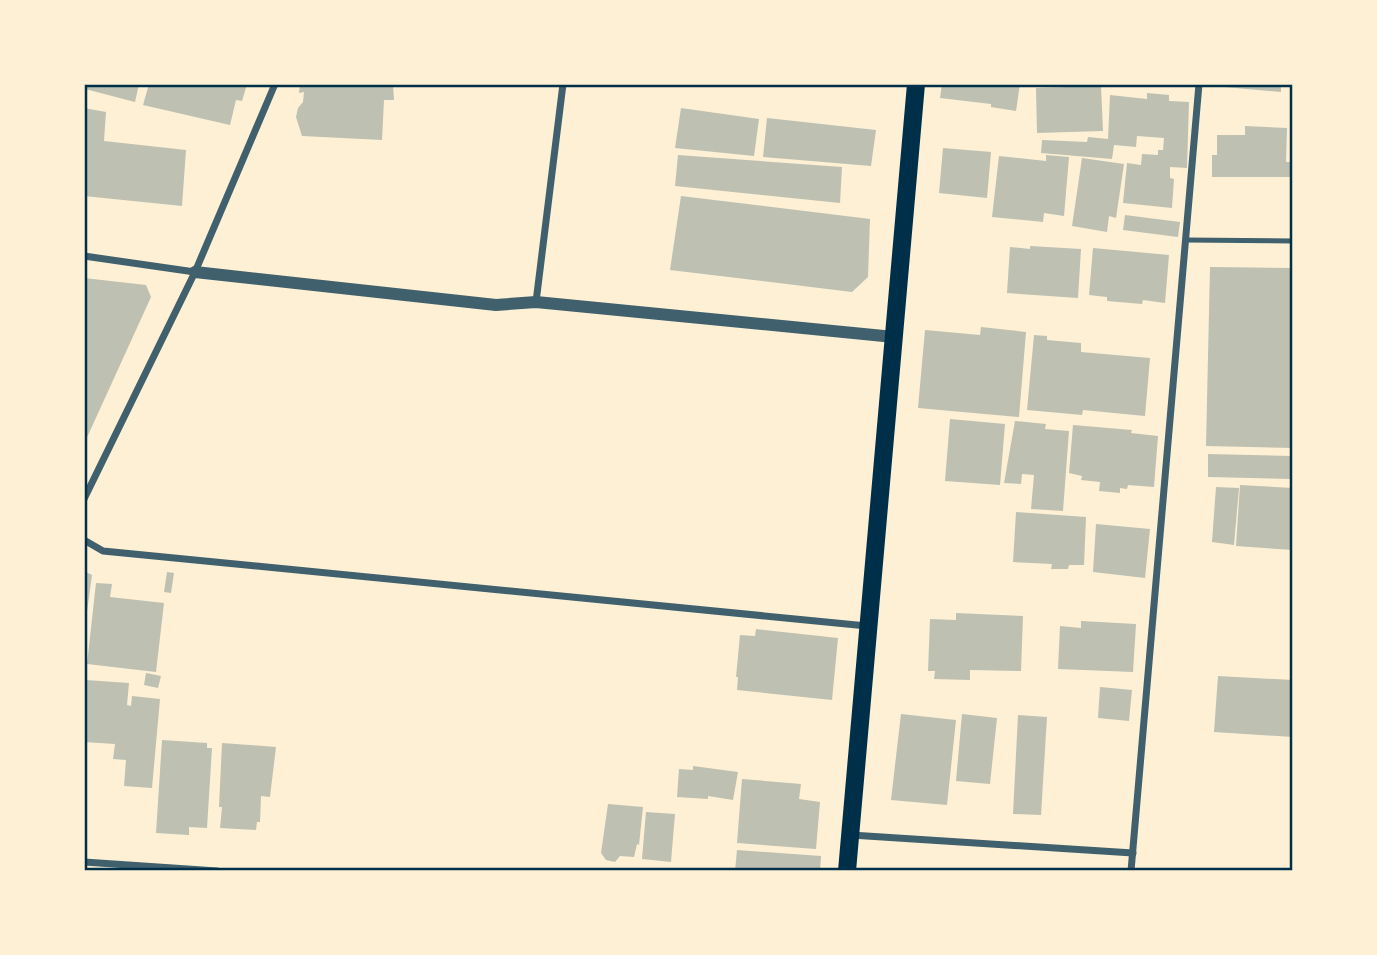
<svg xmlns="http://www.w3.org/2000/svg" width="1377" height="955" viewBox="0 0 1377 955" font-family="Overpass,sans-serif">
<rect width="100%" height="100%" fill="#fdf0d5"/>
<g fill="#bec0b2">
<path d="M86,84H139L135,102L85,89Z"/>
<path d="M149,84H247L242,101L236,100L230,125L143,105Z"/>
<path d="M300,84H393L394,100H384L382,140L302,136L296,117L298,108L303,102L304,92L299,93Z"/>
<path d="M942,84H1020L1016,111L991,107V104L940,98Z"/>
<path d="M1224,84H1281V92L1224,87Z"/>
<path d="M1101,86L1103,131L1037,133L1036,88Z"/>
<path d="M1147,93L1169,95V101L1189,102L1187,168L1170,167V178L1174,179L1172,208L1123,203L1127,163L1141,165L1142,154L1158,155V150H1163L1164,138L1137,136L1136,147L1114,145L1112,159L1041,153L1042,140L1087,142L1088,137L1108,139L1110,95L1147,99Z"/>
<path d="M84,108L106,112L104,141L186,150L182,206L84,196Z"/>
<path d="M681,108L759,119L754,156L675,148Z"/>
<path d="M767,118L876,130L871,166L763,157Z"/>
<path d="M1245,126L1287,128L1286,162H1293V177H1212V155H1217V135H1245Z"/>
<path d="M943,148L991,152L987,198L939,193Z"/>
<path d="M678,155L842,167L840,203L675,186Z"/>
<path d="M1046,155L1069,157L1064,216L1044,213L1043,222L992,217L999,156L1046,161Z"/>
<path d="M1082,158L1124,164L1116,218L1109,216L1107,232L1072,226Z"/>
<path d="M681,196L870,219L868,277L852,292L670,270Z"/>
<path d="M1125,215L1180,222L1178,237L1123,230Z"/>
<path d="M1030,246L1081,249L1078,298L1007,293L1010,247L1030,249Z"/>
<path d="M1093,248L1169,255L1165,303L1143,300L1142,304L1107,301V297L1089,295Z"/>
<path d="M1210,267L1293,268V448L1206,446Z"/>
<path d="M84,278L146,285L151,297L84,444Z"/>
<path d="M981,327L1026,332L1019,417L918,408L925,330L980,335Z"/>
<path d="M1034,335L1047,336V340L1081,343V352L1150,358L1145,416L1083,410L1082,415L1027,410Z"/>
<path d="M950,419L1005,424L1000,485L945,481Z"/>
<path d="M1015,421L1046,424L1045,429L1069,431L1063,511L1031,509L1034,475L1022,474L1021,484L1004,483Z"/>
<path d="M1073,425L1132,430L1131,433L1158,436L1154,487L1128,485L1127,489L1120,488V493L1099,491L1100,482L1081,480L1082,476L1069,473Z"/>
<path d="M1208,454L1292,456V479L1208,477Z"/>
<path d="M1240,485L1293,488V550L1236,546Z"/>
<path d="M1216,487L1239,488L1234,545L1212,542Z"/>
<path d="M1016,512L1086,517L1084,565H1069L1068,569H1051L1052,564L1013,562Z"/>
<path d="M1096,524L1150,529L1145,578L1093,572Z"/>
<path d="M84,571L92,575L86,619H84Z"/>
<path d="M167,572L174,573L171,593L164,592Z"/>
<path d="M96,583L112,584L110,597L164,603L156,672L87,664Z"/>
<path d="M956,613L1023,616L1021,671L970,670V680L934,679L935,671H928L930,619L956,620Z"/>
<path d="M1081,621L1136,624L1133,672L1058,669L1060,626L1081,628Z"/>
<path d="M756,629L838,638L832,700L737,690L738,677H736L740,635L755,636Z"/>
<path d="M146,673L161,676L158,688L144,685Z"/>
<path d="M1218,676L1293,680V737L1214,732Z"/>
<path d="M86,680L129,683L127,705L131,706L132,696L160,699L152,788L124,786L126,760L113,759L115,744L84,742Z"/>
<path d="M1100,687L1132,690L1129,721L1098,718Z"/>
<path d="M901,714L956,720L947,805L891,800Z"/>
<path d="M962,714L997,718L990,784L956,781Z"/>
<path d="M1018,715L1047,717L1041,815L1013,814Z"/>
<path d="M162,740L207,743V748H212L207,828L189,827V835L156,833Z"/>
<path d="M222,743L276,747L270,797L261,796L260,822H257L256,830L220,828L222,807H219Z"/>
<path d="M693,766L738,772L733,800L708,796V799L677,797L679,769L693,770Z"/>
<path d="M742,779L801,784L799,799L820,802L816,849L737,843Z"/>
<path d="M608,804L643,807L639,845L637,844L634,857L620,856L615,862L606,860L601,853Z"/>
<path d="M646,812L675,814L671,862L642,859Z"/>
<path d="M737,850L821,856L820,871H735Z"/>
</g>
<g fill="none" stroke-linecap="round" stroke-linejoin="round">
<path stroke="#3f606c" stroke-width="5" d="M1186,240L1293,241"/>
<g stroke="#3f606c" stroke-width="7">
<path d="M84,256L195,272"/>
<path d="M536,302L563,84"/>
<path d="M84,499L195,272L275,84"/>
<path d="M84,540L103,551L867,626"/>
<path d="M851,835L1133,853"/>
<path d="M84,862L217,871"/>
<path d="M1131,871L1199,84"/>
</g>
<path stroke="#3f606c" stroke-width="12" d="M195,272L496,305L536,302L894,337"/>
<path stroke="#003049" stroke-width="18" d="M847,871L916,84"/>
</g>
<rect width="1377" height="955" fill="none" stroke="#fdf0d5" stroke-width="172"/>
<rect x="86" y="86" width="1205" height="783" fill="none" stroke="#003049" stroke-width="2.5"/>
</svg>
